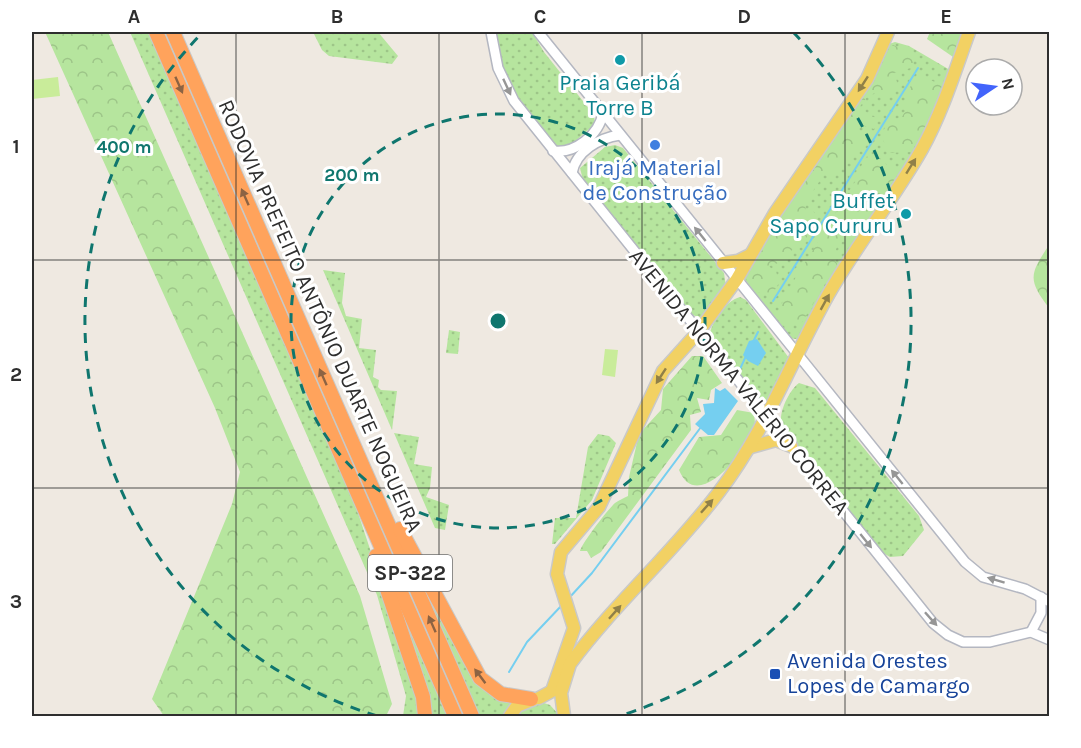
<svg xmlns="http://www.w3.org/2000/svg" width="1081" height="748" viewBox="0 0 1081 748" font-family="Karla,sans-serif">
<defs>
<pattern id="grass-dots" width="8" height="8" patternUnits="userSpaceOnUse" patternTransform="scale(1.5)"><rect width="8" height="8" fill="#b6e59e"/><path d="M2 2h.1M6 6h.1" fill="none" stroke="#9dc588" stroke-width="1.8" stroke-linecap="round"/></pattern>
<pattern id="forest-crowns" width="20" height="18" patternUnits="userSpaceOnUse" patternTransform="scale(1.5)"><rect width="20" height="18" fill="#b6e59e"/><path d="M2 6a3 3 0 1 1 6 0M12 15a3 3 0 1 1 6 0" fill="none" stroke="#9dc588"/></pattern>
</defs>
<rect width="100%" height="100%" fill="#efe9e1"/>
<g fill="url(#grass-dots)">
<path d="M130,32H148L340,471L358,513L417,690L423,716H403L406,696L377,595Z"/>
<path d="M158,32H166L466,716H460Z"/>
<path d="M313,32H378L398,56L392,64L329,56L322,50Z"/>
<path d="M494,32H532L544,52L594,115L595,124L565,150L560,151C526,110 503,86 494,32Z"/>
<path d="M895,42L909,46L950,70L942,97L911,159L802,336L796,339L789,338L743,277L886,45Z"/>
<path d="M615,145L623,148L724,273L726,287L703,318L692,315L583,180L580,168L605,147Z"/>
<path d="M323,270L345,273L342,303L346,316L362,319L359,348L376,350L373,377L379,380L378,387L381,390L397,391L392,430Z"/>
<path d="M740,297L746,300L789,358L768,407L763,405L709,339C710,323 725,301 740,297Z"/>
<path d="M449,330L460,332L458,354L446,353Z"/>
<path d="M799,383L815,388L919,516L924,530L903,556L890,557L883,553L782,426C777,415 789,390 799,383Z"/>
<path d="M394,433L419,437L414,464L432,467L430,488L426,497L449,505L445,530L435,528Z"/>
<path d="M598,434L609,436L616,443L592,500L555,544H552L555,518H576L588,447Z"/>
<path d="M415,571L474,676L518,701L506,716H480Z"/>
<path d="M394,591L448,716H429Z"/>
<path d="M541,702L550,705L560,716H514L523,706Z"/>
</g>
<g fill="url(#forest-crowns)">
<path d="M45,32H108L360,596L392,704L386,716H164L152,699L232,504L240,472L215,408Z"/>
<path d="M930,32H961L956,59L927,39Z"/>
<path d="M893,45L911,52L914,67L894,73L897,82L893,92L882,99L878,91L866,98L859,108L876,118L874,129L861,125L855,127L857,133L863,137L864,143L837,173H825L805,203L806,213L812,210L818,217L801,247L790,251L782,262L768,266L776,271L779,283L773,293L755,292L744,276L779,214L873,84L888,49Z"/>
<path d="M922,77L943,85L926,129L911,152L889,153L881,135L889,120L901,118L907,109C903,93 909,85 922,77Z"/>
<path d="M874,154L887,165L902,168L857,237C842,239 830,247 837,264L801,324H789L780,315L783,298L858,177L859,170L866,157Z"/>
<path d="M1049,245L1050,308H1049C1027,279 1030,274 1049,245Z"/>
<path d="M692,356H703L722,383L711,390L709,400L697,398L701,412L690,415L691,430L601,552L591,558L587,551H580C582,543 609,508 615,503C619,500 624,498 628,496L629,477L639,434L661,410L663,389Z"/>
<path d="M737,410L754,413C754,417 756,423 754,427C748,450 697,515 679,470L699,437L721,435Z"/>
</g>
<g fill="#c9ec9a">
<path d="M58,77L60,96L32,99V80Z"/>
<path d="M605,349L618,350L615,377L602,375Z"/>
</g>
<g fill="#75cff0">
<path d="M757,339L766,353L758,366L748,361L743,355L749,341Z"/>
<path d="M715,388L720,391L725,388L738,401L714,435H708L695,424L705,414L703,404L714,403Z"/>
</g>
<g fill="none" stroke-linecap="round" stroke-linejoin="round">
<g stroke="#75cff0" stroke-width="2">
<path d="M773,301L918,68"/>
<path d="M753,342L758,332"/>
<path d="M740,369L746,356"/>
<path d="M569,598L592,573L701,427"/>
<path d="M509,672L527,642L563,604"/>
</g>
<defs>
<g id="minor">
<path d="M491,32L498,68L514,101L933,623L948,635L963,642H990L1031,632L1050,640"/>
<path d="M538,32L965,562L983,577L1025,589L1050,602"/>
<path d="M553,151C575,154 599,135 603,113"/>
<path d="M572,173C576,151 599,138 620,135"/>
<path d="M1031,632L1041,613V597"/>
</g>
<g id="major">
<path d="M723,263L738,261L750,255"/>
<path d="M751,447L776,440L791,446"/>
<path d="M539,698L552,691L574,628L557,574L561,552L599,507L663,371L699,331L737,279L775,213L867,79L888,32"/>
<path d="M510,716L517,706L534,699"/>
<path d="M564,716L561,693L570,664C615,603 673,553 719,492C766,430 790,363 828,295C857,244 893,200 922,149C942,113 955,71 969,32"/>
</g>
<g id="highway">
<path d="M156,32L455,716"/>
<path d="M173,32L472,716"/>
<path d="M400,529L480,678L501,694L531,699"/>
<path d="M376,556L423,697L425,716"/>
</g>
</defs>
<use href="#minor" stroke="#b4b7c1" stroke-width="12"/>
<use href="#major" stroke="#c9c9c9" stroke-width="15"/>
<use href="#highway" stroke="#c9c9c9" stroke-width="16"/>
<use href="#minor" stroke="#fff" stroke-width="9"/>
<use href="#major" stroke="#f2d163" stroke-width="12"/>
<use href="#highway" stroke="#ffa35c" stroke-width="14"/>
</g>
<defs><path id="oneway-solid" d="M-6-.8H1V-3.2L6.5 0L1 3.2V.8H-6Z" transform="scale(1.5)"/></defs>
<g fill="#908048">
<use href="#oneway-solid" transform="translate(863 84) rotate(123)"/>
<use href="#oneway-solid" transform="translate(911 166) rotate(-58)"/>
<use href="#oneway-solid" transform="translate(825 302) rotate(-61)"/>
<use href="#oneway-solid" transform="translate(661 376) rotate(123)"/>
<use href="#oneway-solid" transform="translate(707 506) rotate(-48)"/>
<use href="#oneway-solid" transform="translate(615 612) rotate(-48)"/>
</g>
<g fill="#8c6343">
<use href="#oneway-solid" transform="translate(179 85) rotate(66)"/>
<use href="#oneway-solid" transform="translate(245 197) rotate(-114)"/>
<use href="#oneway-solid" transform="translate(323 377) rotate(-114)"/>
<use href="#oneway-solid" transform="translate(432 624) rotate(-114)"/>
<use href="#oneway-solid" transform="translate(480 676) rotate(-127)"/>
</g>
<g fill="#969696">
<use href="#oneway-solid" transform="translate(507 87) rotate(65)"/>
<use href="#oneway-solid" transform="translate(700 234) rotate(-129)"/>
<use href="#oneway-solid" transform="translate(897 477) rotate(-129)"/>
<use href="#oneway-solid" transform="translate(866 541) rotate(51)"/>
<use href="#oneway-solid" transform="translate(996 580) rotate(-163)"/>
<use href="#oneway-solid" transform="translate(931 619) rotate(48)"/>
</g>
<path fill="none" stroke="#2e2e2e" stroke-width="1.5" stroke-opacity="0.55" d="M236,32V716M439,32V716M642,32V716M845,32V716M32,260H1050M32,488H1050"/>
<g fill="none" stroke="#0f766e" stroke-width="3" stroke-dasharray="10 8">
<circle cx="498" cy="321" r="207"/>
<path d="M377 716A413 413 0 0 1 203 32M793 32A413 413 0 0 1 619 716"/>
</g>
<g fill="#0f9aa8" stroke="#fff" stroke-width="2">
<circle cx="620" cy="60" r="6"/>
<circle cx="906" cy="214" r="6"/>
</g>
<circle fill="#3f7fe0" stroke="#fff" stroke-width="2" cx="655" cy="145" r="6"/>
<rect fill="#1a4fb4" stroke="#fff" stroke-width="2" x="769" y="668" width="12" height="12" rx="3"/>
<g text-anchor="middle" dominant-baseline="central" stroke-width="6" stroke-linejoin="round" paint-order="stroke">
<rect fill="#fff" stroke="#6d6d6d" stroke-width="1.5" x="368" y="555" width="84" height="36" rx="4.5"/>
<g font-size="21" font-weight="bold" fill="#2e2e2e">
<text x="410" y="573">SP-322</text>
</g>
<g font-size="22" fill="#0d838f" stroke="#fff">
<text x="620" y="83">Praia Geribá<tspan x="620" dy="25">Torre B</tspan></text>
<text x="894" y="201" text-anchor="end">Buffet<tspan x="894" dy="25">Sapo Cururu</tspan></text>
</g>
<g font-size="22" fill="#366cbe" stroke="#fff">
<text x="655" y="168">Irajá Material<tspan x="655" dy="25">de Construção</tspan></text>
</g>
<g font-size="22" fill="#2e2e2e" stroke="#fff">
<text transform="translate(320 316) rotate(66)">RODOVIA PREFEITO ANTÔNIO DUARTE NOGUEIRA</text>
<text transform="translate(739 382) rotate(51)">AVENIDA NORMA VALÉRIO CORREA</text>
</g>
<g font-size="22" fill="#164399" stroke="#fff" text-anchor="start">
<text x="787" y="661">Avenida Orestes<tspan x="787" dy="25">Lopes de Camargo</tspan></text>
</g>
</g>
<circle cx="498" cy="321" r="9" fill="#0f766e" stroke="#fff" stroke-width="3"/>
<g font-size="18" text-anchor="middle" font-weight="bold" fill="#0f766e" stroke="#fff" stroke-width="6" stroke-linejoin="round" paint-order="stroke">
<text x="124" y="153">400 m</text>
<text x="352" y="181">200 m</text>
</g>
<rect width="1081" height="748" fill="none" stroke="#ffffff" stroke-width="66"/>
<g transform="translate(994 87) rotate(77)"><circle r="28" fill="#ffffff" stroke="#ababab" stroke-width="1.5"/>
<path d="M0-4.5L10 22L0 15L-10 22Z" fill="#4264fb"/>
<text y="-9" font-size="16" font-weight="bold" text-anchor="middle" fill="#2e2e2e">N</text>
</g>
<rect x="33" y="33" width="1015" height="682" fill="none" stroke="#2e2e2e" stroke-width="2"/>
<g font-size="20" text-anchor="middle" font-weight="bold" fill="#2e2e2e">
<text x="134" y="23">A</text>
<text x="337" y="23">B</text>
<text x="540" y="23">C</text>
<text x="744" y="23">D</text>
<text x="946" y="23">E</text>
<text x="16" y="153">1</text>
<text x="16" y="381">2</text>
<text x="16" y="608">3</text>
</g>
</svg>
